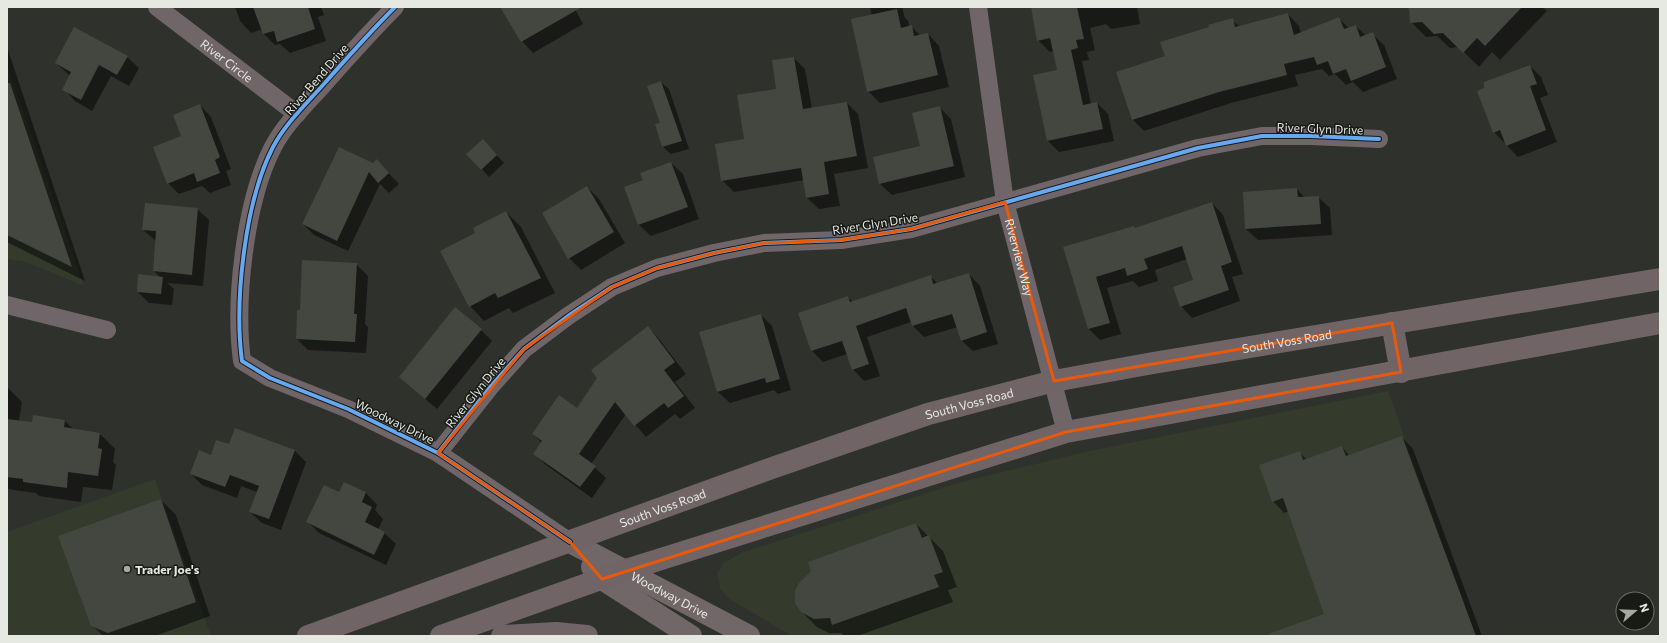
<svg xmlns="http://www.w3.org/2000/svg" width="1667" height="643" viewBox="0 0 1667 643" font-family="Commissioner,sans-serif">
<rect width="100%" height="100%" fill="#2f312c"/>
<g fill="#343b2d">
<path d="M7,65L84,286L26,262L7,259Z"/>
<path d="M1388,391L1476,636H792L728,598L720,588L717,573L724,563L741,553L961,482L1090,451Z"/>
<path d="M155,479L211,636H7V532Z"/>
</g>
<g fill="#0007">
<path d="M235,7H321L324,15L318,17L326,41L290,53L280,44L275,45L264,34L262,29L251,33L240,21Z"/>
<path d="M502,7H574L583,24L533,53L522,41Z"/>
<path d="M870,7H902L905,18L908,21L909,27H912L921,36L928,34L939,46L949,87L880,103L868,91L872,16Z"/>
<path d="M1032,7H1137L1140,24L1111,29L1106,24L1090,28L1095,50L1087,52L1089,60L1082,61L1091,104L1097,103L1108,114L1114,141L1059,152L1048,141L1034,76L1058,71L1054,51L1050,52L1038,40Z"/>
<path d="M1409,7H1542L1547,11L1500,60L1492,52L1479,67L1459,47L1450,48L1437,36L1426,37L1411,22Z"/>
<path d="M1288,14L1299,26L1301,34L1339,19L1349,28L1356,26L1366,36L1372,34L1384,45L1397,79L1363,92L1353,82L1346,85L1335,74L1329,76L1322,69L1295,75L1298,86L1231,103L1144,131L1133,120L1166,57L1232,20L1239,26Z"/>
<path d="M7,47L85,281L7,242Z"/>
<path d="M127,57L139,68L129,86L111,76L92,111L75,101L64,89L70,76L56,63Z"/>
<path d="M794,58L805,69L812,109L847,103L858,114L868,168L834,174L840,206L819,209L807,198L804,180L734,192L722,180L778,89Z"/>
<path d="M1530,66L1541,77L1548,95L1540,98L1557,142L1518,157L1494,132Z"/>
<path d="M661,82L669,89L689,149L671,154L663,147L661,124Z"/>
<path d="M200,105L211,117L231,169L226,171L231,185L210,193L202,186L179,194L168,183L183,137Z"/>
<path d="M939,107L951,119L965,177L892,195L880,184L921,147Z"/>
<path d="M490,148L504,163L489,177L482,169Z"/>
<path d="M377,161L399,184L389,193L380,184L348,251L314,235L303,224Z"/>
<path d="M671,163L683,174L699,219L651,236L639,225L626,187L644,181Z"/>
<path d="M587,187L599,199L625,243L581,270L569,258Z"/>
<path d="M1297,189L1305,198L1318,197L1330,208L1332,235L1258,240L1246,229Z"/>
<path d="M1212,203L1223,215L1243,274L1232,277L1240,301L1192,318L1181,306L1195,280L1187,259L1155,270L1158,281L1139,287L1133,281L1107,288L1121,334L1100,340L1089,329L1064,248L1136,229Z"/>
<path d="M197,209L209,220L203,286L167,283L174,289L172,305L149,303L138,292L160,277L154,271L156,241L143,230Z"/>
<path d="M506,212L521,227L555,293L513,313L509,308L484,321L470,306L476,233Z"/>
<path d="M356,264L368,276L365,324L368,327L366,353L308,350L297,339L301,311Z"/>
<path d="M969,274L980,286L998,344L973,351L961,340L958,327L924,337L913,326L911,322L867,337L880,376L864,381L853,369L847,354L823,362L812,351L848,297L853,302L930,276L938,284Z"/>
<path d="M761,315L772,326L791,390L778,394L774,390L730,403L718,392L701,333Z"/>
<path d="M648,327L659,339L686,374L675,382L695,408L680,419L675,414L646,437L626,414L591,464L606,478L592,498L546,465L535,454L542,443L533,434L577,409Z"/>
<path d="M481,330L492,341L437,409L400,377Z"/>
<path d="M7,387L22,402L19,421L32,423L65,421L73,429L100,434L115,449L113,462L116,465L112,490L83,487L81,502L39,496L36,493L7,489Z"/>
<path d="M1402,437L1413,449L1482,636H1298L1325,614L1289,511L1284,513L1273,501L1299,452L1307,460L1342,447L1350,456Z"/>
<path d="M230,446L294,450L306,462L281,530L262,523L250,512L257,492L241,486L237,498L202,485L191,474L211,456Z"/>
<path d="M344,483L366,493L377,505L375,510L383,519L378,530L384,533L396,544L386,565L319,533L308,522L340,493Z"/>
<path d="M161,500L176,515L210,616L155,636H103L92,625Z"/>
<path d="M916,524L943,551L957,587L948,590L953,602L857,636H845L841,633H829L817,627L802,612Z"/>
</g>
<g fill="#43473f">
<path d="M253,7H308L315,29L277,42L274,31L263,34Z"/>
<path d="M500,7H582L521,42Z"/>
<path d="M1031,7H1077L1084,39L1076,40L1078,48L1071,50L1083,105L1097,102L1103,129L1047,141L1033,75L1057,70L1050,38L1037,41Z"/>
<path d="M1406,7H1522L1485,46L1477,38L1463,53L1443,33L1434,34L1422,22L1410,23L1409,9Z"/>
<path d="M897,9L901,28L912,25L914,36L928,33L938,75L867,92L851,19Z"/>
<path d="M1288,13L1294,35L1339,17L1344,29L1356,25L1360,37L1373,32L1386,67L1351,81L1346,69L1333,74L1328,61L1317,65L1314,57L1284,64L1287,75L1219,92L1132,120L1116,72L1165,56L1160,42L1209,27L1208,25L1233,18L1235,27Z"/>
<path d="M74,27L128,56L117,75L99,65L81,100L62,90L71,72L55,63Z"/>
<path d="M794,57L803,109L847,102L857,156L824,162L829,194L806,198L801,168L721,181L715,144L744,139L737,95L776,89L772,60Z"/>
<path d="M1530,65L1537,84L1530,86L1546,130L1506,146L1500,130L1493,133L1477,91L1484,88V82Z"/>
<path d="M661,81L682,141L662,147L655,124L660,123L647,86Z"/>
<path d="M7,83H10L72,267L7,235Z"/>
<path d="M200,104L220,157L215,160L220,173L197,182L194,173L167,184L153,147L181,136L173,115Z"/>
<path d="M940,106L954,166L879,184L873,157L920,146L912,113Z"/>
<path d="M483,139L497,155L481,170L466,154Z"/>
<path d="M339,147L373,163L377,159L389,173L378,183L369,172L337,241L302,224Z"/>
<path d="M671,162L688,207L638,225L624,187L643,180L640,173Z"/>
<path d="M587,186L614,232L568,259L542,213Z"/>
<path d="M1297,188L1298,197L1319,196L1321,224L1245,229L1243,192Z"/>
<path d="M1212,202L1232,262L1221,266L1229,290L1180,307L1173,287L1193,280L1182,246L1144,259L1148,269L1127,276L1125,268L1096,277L1110,323L1088,329L1063,247L1134,226L1135,228Z"/>
<path d="M145,203L198,208L192,275L153,271L156,231L142,230Z"/>
<path d="M506,211L541,278L498,298L495,293L469,307L440,251L475,233L473,228Z"/>
<path d="M302,260L357,263L354,314H357L355,342L296,339L297,310H300Z"/>
<path d="M969,273L987,332L961,341L952,314L912,326L906,308L856,326L869,364L852,370L842,341L811,351L798,313L848,296L850,302L931,275L933,284Z"/>
<path d="M138,274L163,277L161,294L137,292Z"/>
<path d="M455,307L482,329L425,399L399,377Z"/>
<path d="M761,314L780,379L766,383L765,378L717,392L699,332Z"/>
<path d="M648,326L675,362L664,370L684,396L668,408L664,403L634,426L615,402L579,454L596,466L580,487L533,454L542,441L532,434L559,395L577,408L597,378L591,370Z"/>
<path d="M33,415L65,420L64,427L100,433L98,448L102,449L98,476L68,472L67,488L23,482V479L7,477V419L32,422Z"/>
<path d="M235,428L295,450L269,519L249,512L259,486L230,475L225,487L190,474L199,450L211,455L216,440L229,444Z"/>
<path d="M1402,436L1476,636H1268V634L1324,614L1283,498L1272,502L1259,465L1300,451L1303,460L1342,446L1346,456Z"/>
<path d="M344,482L366,492L362,502L372,507L365,522L385,532L374,555L306,522L324,485L339,492Z"/>
<path d="M161,499L196,602L108,633L91,626L58,536Z"/>
<path d="M916,523L922,538L929,535L943,572L934,575L939,587L832,625L830,618L814,619L801,612L795,603V591L799,583L811,571L808,562Z"/>
</g>
<g fill="none" stroke-linecap="round" stroke-linejoin="round">
<g stroke="#706568" stroke-width="18">
<path id="s1" d="M157,7L297,114"/>
<path d="M395,7C370,32 346,59 323,85C306,104 285,124 273,147C245,201 234,301 242,361L270,378L348,409L438,453L570,542"/>
<path id="s2" d="M978,7L1005,202L1066,432"/>
<path d="M7,305L107,330"/>
<path d="M438,453L491,386L524,349L568,316L612,287L657,268L714,253L764,243L841,240L911,229L1198,148L1262,136H1311L1379,139"/>
</g>
<g stroke="#716768" stroke-width="22">
<path id="s3" d="M570,542L749,636"/>
<path d="M592,567L602,579L691,636"/>
</g>
<g stroke="#706467" stroke-width="22">
<path d="M1392,323L1401,372"/>
<path id="s4" d="M308,636L772,468L928,414L1054,381L1153,363L1660,279"/>
<path d="M441,636L626,570L1066,432L1660,323"/>
<path d="M502,636L556,633L587,636"/>
</g>
<defs>
<g id="cycleway">
<path d="M395,7C370,32 346,59 323,85C306,104 285,124 273,147C245,201 234,301 242,361L270,378L348,409L438,453L570,542"/>
<path d="M438,453L491,386L524,349L568,316L612,287L657,268L714,253L764,243L841,240L911,229L1198,148L1262,136H1311L1379,139"/>
</g>
</defs>
<use href="#cycleway" stroke="#181a16" stroke-width="6"/>
<use href="#cycleway" stroke="#66a8f1" stroke-width="4"/>
</g>
<path fill="none" stroke="#e8590c" stroke-width="3" stroke-linejoin="round" d="M1005,202L1054,381L1392,323L1401,372L1066,432L602,579L570,542L438,453L524,349L612,287L657,268L714,253L764,243L841,240L911,229Z"/>
<circle fill="#a6a8a2" stroke="#181a16" stroke-width="1.5" cx="127" cy="569" r="4"/>
<g text-anchor="middle" dominant-baseline="central" stroke-width="3" stroke-linejoin="round" paint-order="stroke">
<g font-size="12" fill="#e6e8e2" stroke="#181a16">
<text stroke="none"><textPath href="#s1" startOffset="88">River Circle</textPath></text>
<text transform="translate(316 79) rotate(-49)">River Bend Drive</text>
<text transform="translate(1320 128) rotate(2)">River Glyn Drive</text>
<text transform="translate(875 223) rotate(-9)">River Glyn Drive</text>
<text stroke="none"><textPath href="#s2" startOffset="254">Riverview Way</textPath></text>
<text stroke="none"><textPath href="#s4" startOffset="1025">South Voss Road</textPath></text>
<text transform="translate(475 392) rotate(-51)">River Glyn Drive</text>
<text stroke="none"><textPath href="#s4" startOffset="701">South Voss Road</textPath></text>
<text transform="translate(395 421) rotate(26)">Woodway Drive</text>
<text stroke="none"><textPath href="#s4" startOffset="377">South Voss Road</textPath></text>
<text stroke="none"><textPath href="#s3" startOffset="113">Woodway Drive</textPath></text>
</g>
<g font-size="12" font-weight="bold" fill="#e6e8e2" stroke="#181a16" text-anchor="start">
<text x="135" y="569">Trader Joe's</text>
</g>
</g>
<rect width="1667" height="643" fill="none" stroke="#e6e8e2" stroke-width="16"/>
<g transform="translate(1635 611) rotate(71)"><circle r="19" fill="#181a16" stroke="#6a6c68"/>
<path d="M0-3L7 15L0 10L-7 15Z" fill="#a6a8a2"/>
<text y="-6" font-size="11" font-weight="bold" text-anchor="middle" fill="#e6e8e2">N</text>
</g>
</svg>
